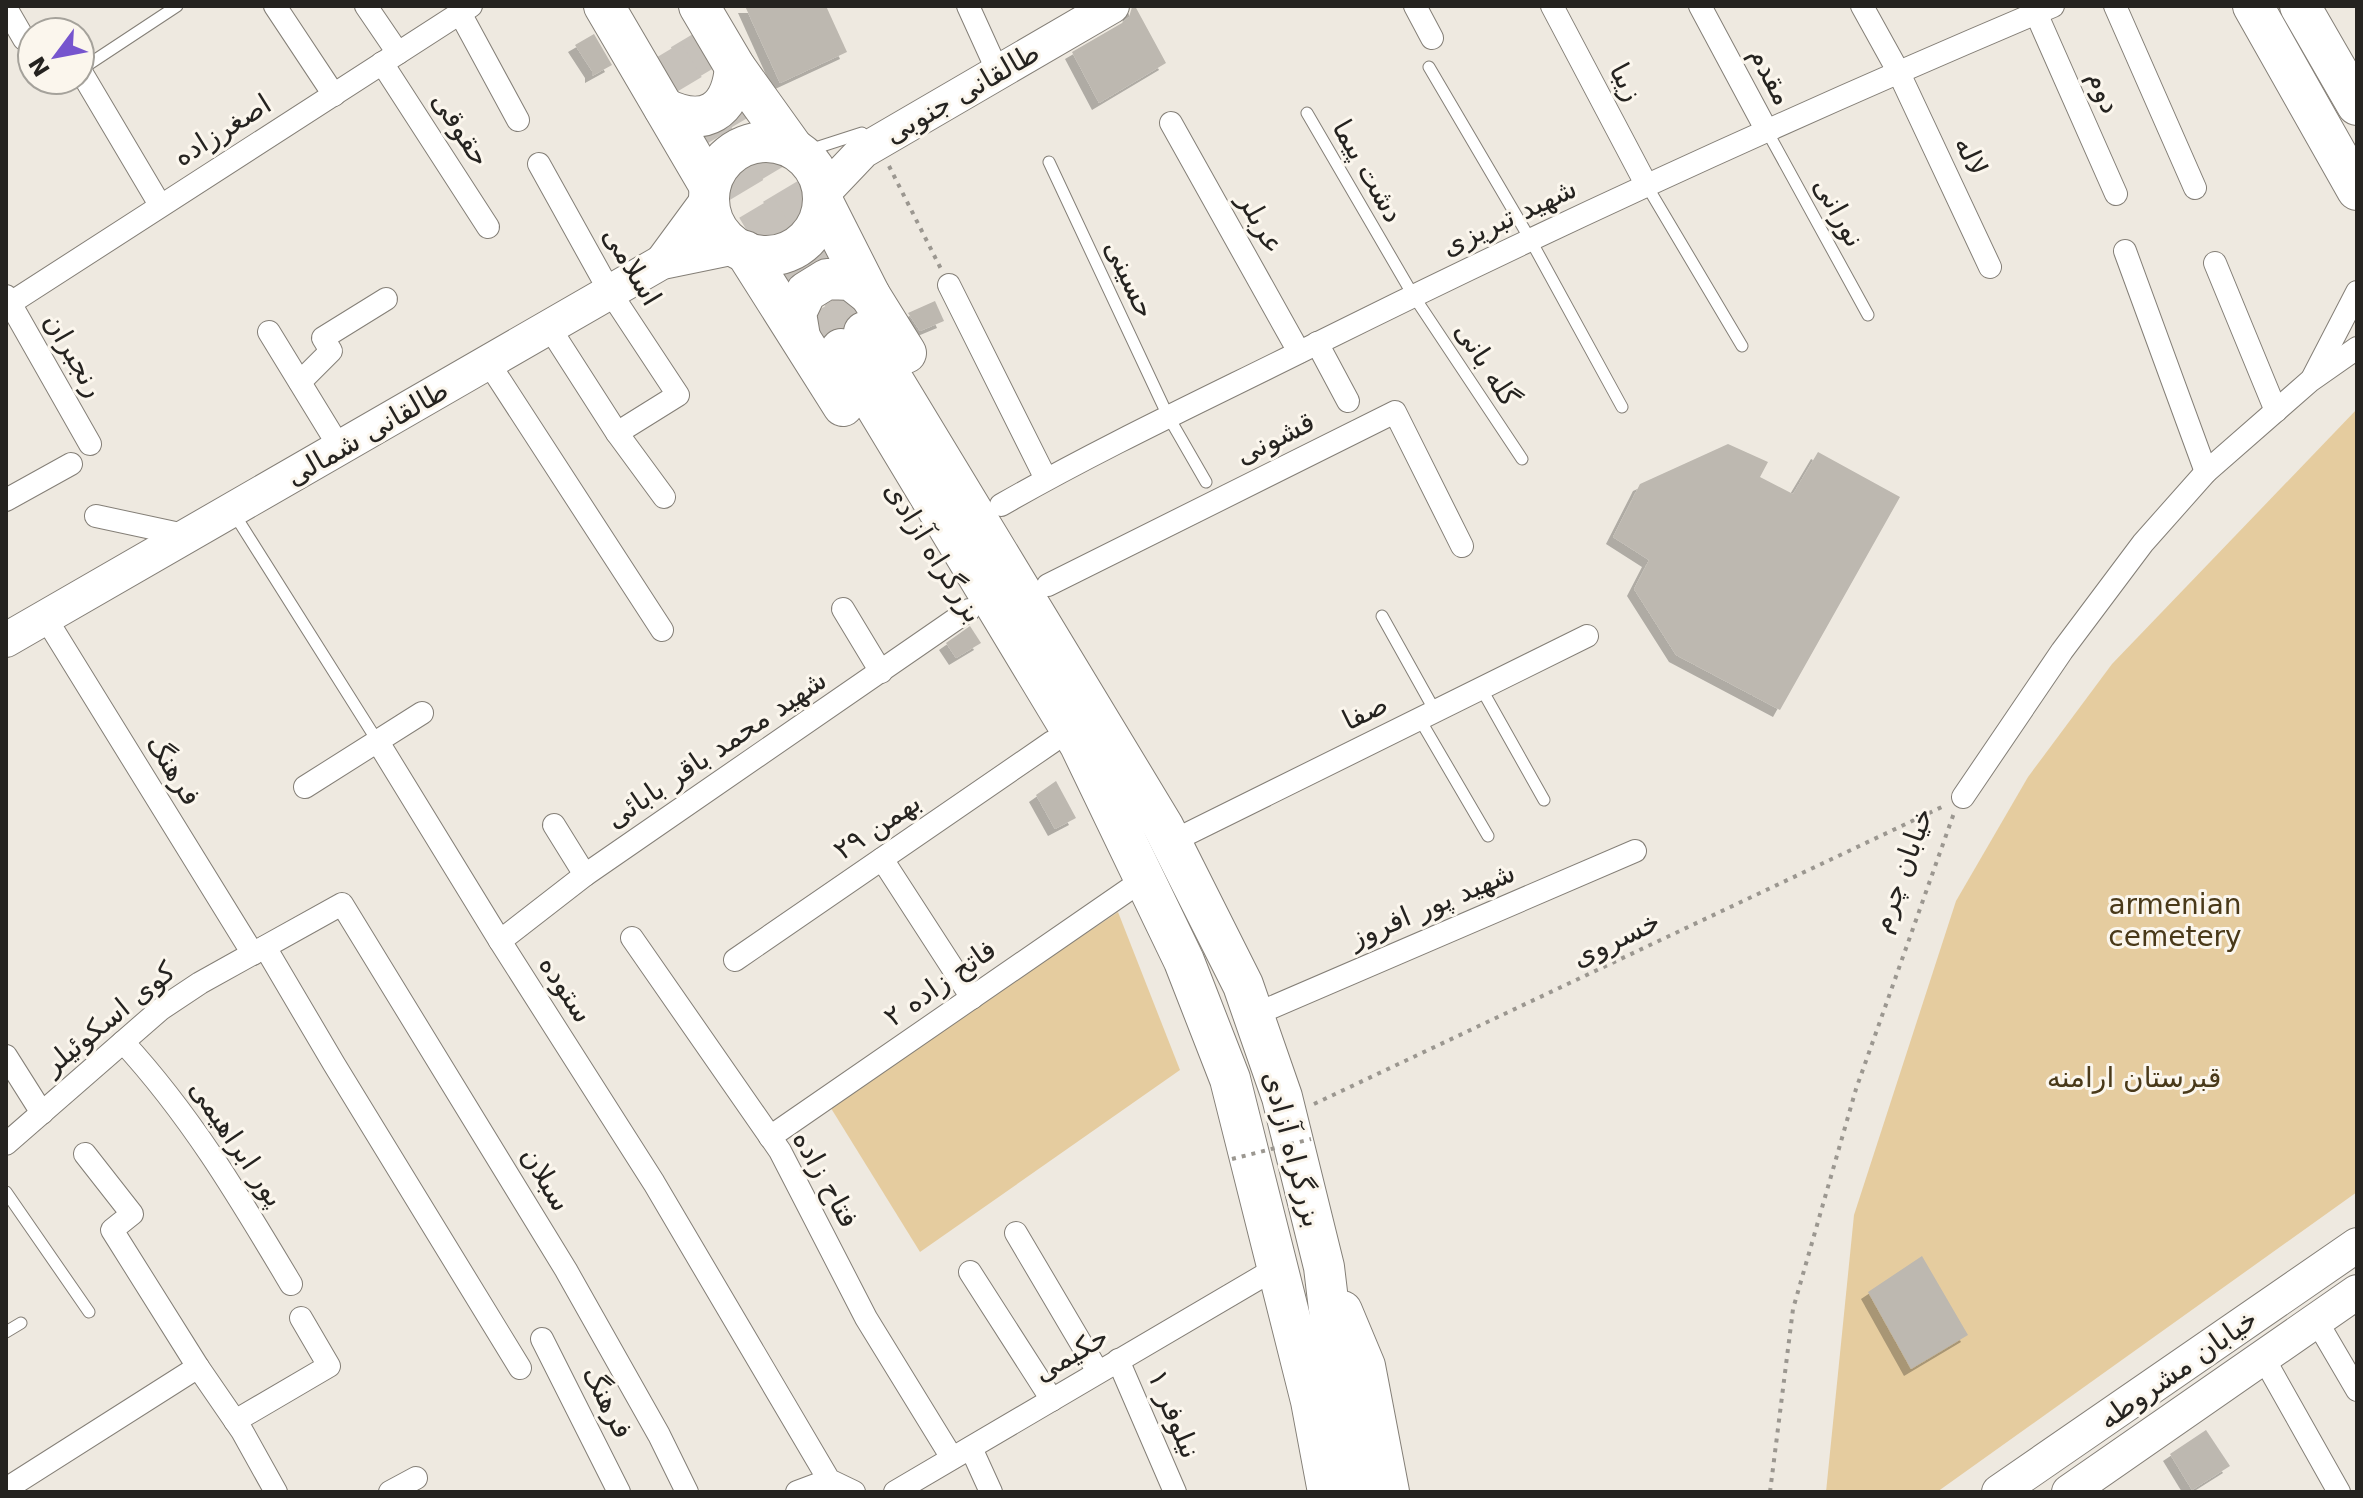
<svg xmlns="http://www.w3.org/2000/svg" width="2363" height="1498" viewBox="0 0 2363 1498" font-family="'DejaVu Sans','Noto Naskh Arabic',sans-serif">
<defs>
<filter id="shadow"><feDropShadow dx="-7" dy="7" stdDeviation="0" flood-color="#0004"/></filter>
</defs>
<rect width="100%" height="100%" fill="#eee9e0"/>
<g fill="#e5cc9f">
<path d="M2357,409V1192L1937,1492H1826L1854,1215L1956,901L2028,777L2112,664Z"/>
<path d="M1118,912L1180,1070L920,1252L829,1105Z"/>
</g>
<g fill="#bdb8b0" filter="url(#shadow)">
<path d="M745,6H826L847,52L780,83Z"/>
<path d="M1135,6L1166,63L1099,103L1072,52L1122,23L1129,17L1132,7Z"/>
<path d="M594,34L612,65L592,76V71L575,45Z"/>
<path d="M935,301L944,321L920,331L908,313Z"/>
<path d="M1728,444L1768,462L1760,477L1793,494L1818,452L1900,497L1780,710L1676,655L1634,589L1649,560L1613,537L1640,484Z"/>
<path d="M970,626L981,643L956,658L946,643Z"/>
<path d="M1056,781L1076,818L1055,829L1036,795Z"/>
<path d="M1922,1256L1968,1335L1911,1369L1868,1292Z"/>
<path d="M2206,1430L2230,1466L2192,1490L2170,1454Z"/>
</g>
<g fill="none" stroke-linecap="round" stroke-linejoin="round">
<g stroke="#c6c1ba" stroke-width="40" stroke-dasharray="40 20" stroke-linecap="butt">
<path d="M688,37L864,332"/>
<path d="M664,53L841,349"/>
</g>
<defs>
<g id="lane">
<path d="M1429,67L1530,239L1622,407"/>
<path d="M80,70L177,6"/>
<path d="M1307,113L1413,295L1522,459"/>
<path d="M1767,131L1868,315"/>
<path d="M800,153L862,133"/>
<path d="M1049,162L1168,416L1206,482"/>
<path d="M1647,186L1742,346"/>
<path d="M233,512L378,742"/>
<path d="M1382,616L1435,711"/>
<path d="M1481,688L1544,800"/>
<path d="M1419,718L1488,836"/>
<path d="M6,1192L89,1312"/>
<path d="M6,1332L21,1323"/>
</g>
<g id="street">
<path d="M275,6L334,95"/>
<path d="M366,6L398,53"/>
<path d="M968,6L998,72"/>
<path d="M1415,6L1432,38"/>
<path d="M1552,6L1647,186"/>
<path d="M1700,6L1767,131"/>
<path d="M1862,6L1898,71L1990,267"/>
<path d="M2115,6L2195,188"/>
<path d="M6,8L24,39"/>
<path d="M460,13L518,120"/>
<path d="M2036,13L2116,194"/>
<path d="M382,63L488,227"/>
<path d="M80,70L160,205"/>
<path d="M1171,123L1299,352"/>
<path d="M539,164L610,292L678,395L617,433"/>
<path d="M2125,251L2206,472"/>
<path d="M2215,263L2276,411"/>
<path d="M949,285L1046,479"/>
<path d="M6,296L90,444"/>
<path d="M6,306L471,6"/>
<path d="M269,332L340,448"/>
<path d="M558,341L617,433L664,497"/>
<path d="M1317,343L1348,401"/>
<path d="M488,362L662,630"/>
<path d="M2313,377L2357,292"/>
<path d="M300,382L331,351L323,338L386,299"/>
<path d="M6,500L71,464"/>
<path d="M1001,505C1104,446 1212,396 1318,343C1559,223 1805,111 2053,6"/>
<path d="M96,516L189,536"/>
<path d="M1048,585L1395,412L1462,546"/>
<path d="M843,609L881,672"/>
<path d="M45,617L253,954"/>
<path d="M378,742L500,941L654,1183L829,1480L854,1492"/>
<path d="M305,787L422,713"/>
<path d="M1963,797L2062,651L2143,543L2206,472L2310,381L2357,348"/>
<path d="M554,825L585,875"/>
<path d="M1171,842L1587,636"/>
<path d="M882,859L972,998"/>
<path d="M632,938L780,1151L866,1318L952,1458"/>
<path d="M500,941L585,875L969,610"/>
<path d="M265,947L334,1064L520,1368"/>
<path d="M735,960L1052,742"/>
<path d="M1254,1015L1635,851"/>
<path d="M123,1042C192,1117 239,1197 291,1284"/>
<path d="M6,1056L42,1113"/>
<path d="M770,1137L1144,879"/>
<path d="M6,1144L161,1009L200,983L342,904L566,1270L659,1435L687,1492"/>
<path d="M85,1154L132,1214L112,1230L198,1367"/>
<path d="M1016,1233L1098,1372"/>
<path d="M970,1272L1052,1400"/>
<path d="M2316,1320L2357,1390"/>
<path d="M542,1339L619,1492"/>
<path d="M2263,1357L2339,1492"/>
<path d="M1118,1360L1175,1492"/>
<path d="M235,1421L329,1366L301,1318"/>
<path d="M971,1448L991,1492"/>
<path d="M6,1489L198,1367L242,1431L276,1492"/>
<path d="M390,1492L416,1478"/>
<path d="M797,1492L829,1480"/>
<path d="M895,1492L1278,1267"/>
</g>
<g id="primary">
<path d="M823,193L863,151L1112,6"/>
<path d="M662,262L709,198"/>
<path d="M6,640L662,262L735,247"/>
<path d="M1999,1492L2357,1245"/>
<path d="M2069,1492L2357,1292"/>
</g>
<g id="highway">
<path d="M604,6L710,187"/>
<path d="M699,6L735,67L793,148"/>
<path d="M2253,6L2357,190"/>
<path d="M2300,6L2357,105"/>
<path d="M664,108C705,128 731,112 735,67"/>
<circle cx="766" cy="199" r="57"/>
<path d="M824,204L870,295L906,353"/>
<path d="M745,251L843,406"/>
<path d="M864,332L1163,826L1243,985L1282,1097L1324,1267L1337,1376L1358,1492"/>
<path d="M800,337L796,313L806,292L827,279L851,280L870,295"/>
<path d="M841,349L1080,745L1184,961L1230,1079L1311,1401L1328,1492"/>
<path d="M1342,1311L1365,1366L1389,1492"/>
</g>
</defs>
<use href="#lane" stroke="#847f77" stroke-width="13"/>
<use href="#street" stroke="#847f77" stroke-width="24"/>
<use href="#primary" stroke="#847f77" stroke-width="36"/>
<use href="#highway" stroke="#847f77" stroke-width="42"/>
<g stroke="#9b9790" stroke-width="4" stroke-dasharray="4 6" stroke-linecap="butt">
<path d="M889,166L941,269"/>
<path d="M1314,1104L1946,805"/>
<path d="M1770,1492L1793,1309L1856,1089L1954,813"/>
</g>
<use href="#lane" stroke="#fff" stroke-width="11"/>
<use href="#street" stroke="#fff" stroke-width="22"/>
<use href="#primary" stroke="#fff" stroke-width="34"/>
<use href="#highway" stroke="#fff" stroke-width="40"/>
<path stroke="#9b9790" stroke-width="4" stroke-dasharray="4 6" stroke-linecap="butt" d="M1232,1159L1311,1139"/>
</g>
<g text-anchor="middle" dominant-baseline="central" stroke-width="6" stroke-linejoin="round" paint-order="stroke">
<g font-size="28" fill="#252320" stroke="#fbf6ed">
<text transform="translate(1771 76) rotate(62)">مقدم</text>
<text transform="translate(1626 82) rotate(62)">زیبا</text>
<text transform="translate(2104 92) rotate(66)">دوم</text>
<text transform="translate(962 93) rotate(-30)">طالقانی جنوبی</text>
<text transform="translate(461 129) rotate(57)">حقوقی</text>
<text transform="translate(222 130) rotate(-32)">اصغرزاده</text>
<text transform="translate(1971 156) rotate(65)">لاله</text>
<text transform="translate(1368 171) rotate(60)">دشت پیما</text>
<text transform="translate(1839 212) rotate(61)">نورانی</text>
<text transform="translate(1509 217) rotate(-25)">شهید تبریزی</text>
<text transform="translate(1261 223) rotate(61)">عربلر</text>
<text transform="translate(632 266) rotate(59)">اسلامی</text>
<text transform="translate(1130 279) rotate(65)">حسینی</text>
<text transform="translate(74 355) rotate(60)">رنجبران</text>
<text transform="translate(1487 364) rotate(57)">گله بانی</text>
<text transform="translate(367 433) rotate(-30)">طالقانی شمالی</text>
<text transform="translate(1275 438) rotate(-26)">قشونی</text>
<text transform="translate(934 552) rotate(58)">بزرگراه آزادی</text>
<text transform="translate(1365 712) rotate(-26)">صفا</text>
<text transform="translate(716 749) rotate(-34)">شهید محمد باقر بابائی</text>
<text transform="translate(174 770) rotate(58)">فرهنگ</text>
<text transform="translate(877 826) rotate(-34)">۲۹ بهمن</text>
<text transform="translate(1902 870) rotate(-70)">خیابان چرم</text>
<text transform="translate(1432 905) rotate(-23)">شهید پور افروز</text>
<text transform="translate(1616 939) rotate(-25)">خسروی</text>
<text transform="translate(940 983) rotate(-35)">فاتح زاده ۲</text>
<text transform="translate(566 989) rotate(57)">ستوده</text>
<text transform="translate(109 1018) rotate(-39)">کوی اسکوئیلر</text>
<text transform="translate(237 1143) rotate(56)">پور ابراهیمی</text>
<text transform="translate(1293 1149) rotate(75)">بزرگراه آزادی</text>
<text transform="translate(546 1179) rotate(59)">سبلان</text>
<text transform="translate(826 1179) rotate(61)">فتاح زاده</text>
<text transform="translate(1071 1354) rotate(-30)">حکیمی</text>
<text transform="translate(2178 1369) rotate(-35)">خیابان مشروطه</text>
<text transform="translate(608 1402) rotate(63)">فرهنگ</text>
<text transform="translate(1174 1414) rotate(67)">نیلوفر ۱</text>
</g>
<g font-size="28" fill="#493919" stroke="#fbf6ed">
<text x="2175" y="904">armenian<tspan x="2175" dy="32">cemetery</tspan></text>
<text x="2134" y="1077">قبرستان ارامنه</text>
</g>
</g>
<rect width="2363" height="1498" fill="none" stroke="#252320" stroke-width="16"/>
<g transform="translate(56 56) rotate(238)"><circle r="38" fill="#fbf6ed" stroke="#a5a29b" stroke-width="2"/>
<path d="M0-6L14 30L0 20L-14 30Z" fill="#7655ce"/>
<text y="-12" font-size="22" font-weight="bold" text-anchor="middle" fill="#252320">N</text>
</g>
</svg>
